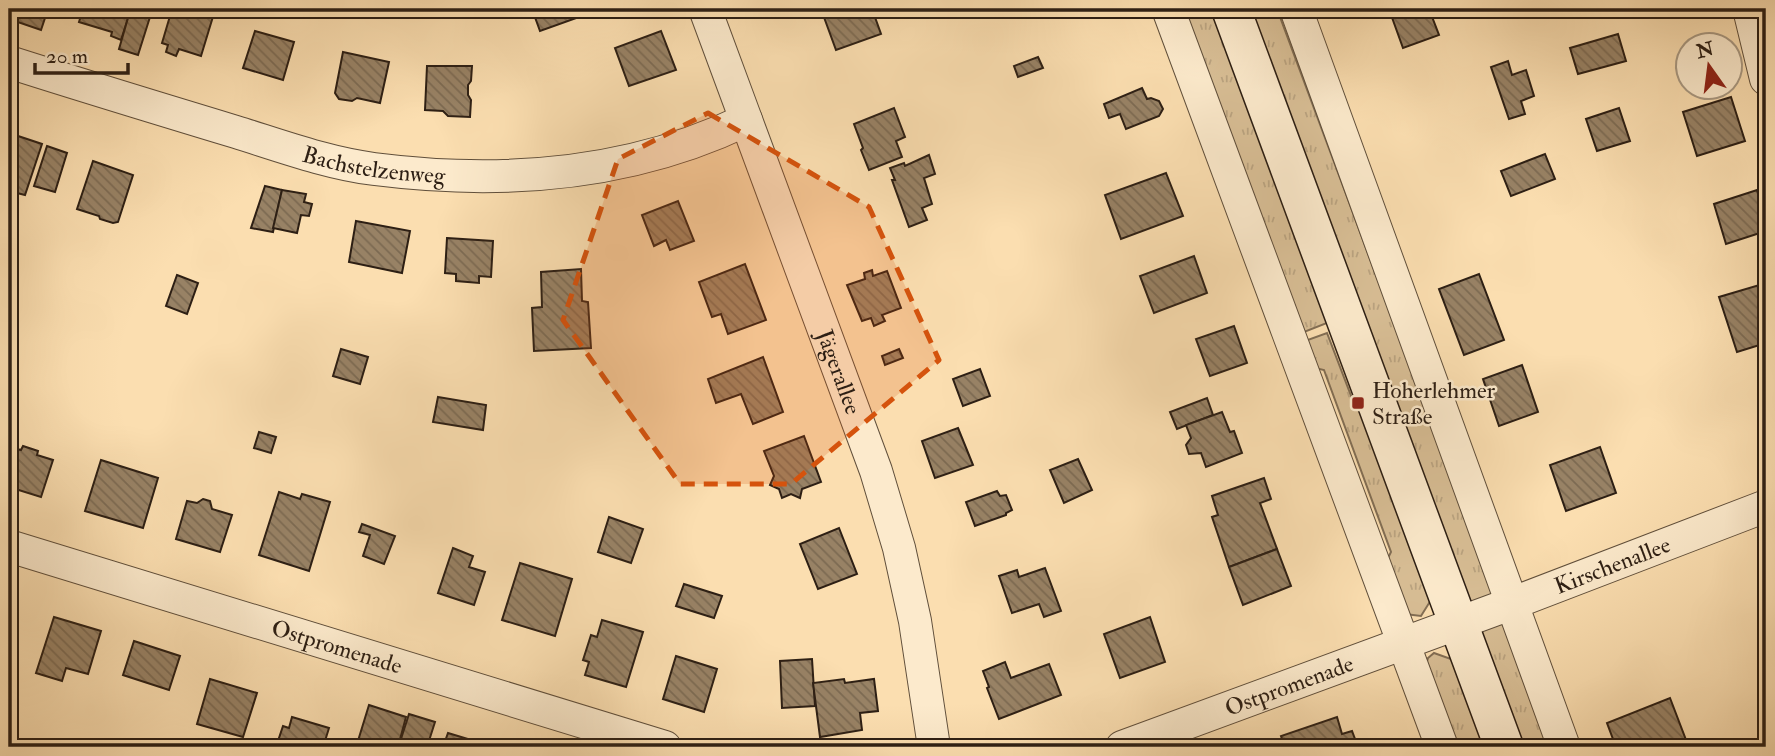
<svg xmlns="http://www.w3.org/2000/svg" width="1775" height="756" viewBox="0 0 1775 756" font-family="'IM FELL Double Pica',serif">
<defs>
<pattern id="grass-tufts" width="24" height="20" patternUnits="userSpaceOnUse" patternTransform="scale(1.75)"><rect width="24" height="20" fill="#d8be95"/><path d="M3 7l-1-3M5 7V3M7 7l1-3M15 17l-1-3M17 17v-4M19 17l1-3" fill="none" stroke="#baa380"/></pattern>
<pattern id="building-back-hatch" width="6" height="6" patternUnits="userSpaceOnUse" patternTransform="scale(1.75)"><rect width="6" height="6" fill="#988265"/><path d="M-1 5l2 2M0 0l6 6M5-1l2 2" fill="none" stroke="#7c6a52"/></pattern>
</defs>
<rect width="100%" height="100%" fill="#fbdeb0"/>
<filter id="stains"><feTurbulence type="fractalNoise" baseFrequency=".00286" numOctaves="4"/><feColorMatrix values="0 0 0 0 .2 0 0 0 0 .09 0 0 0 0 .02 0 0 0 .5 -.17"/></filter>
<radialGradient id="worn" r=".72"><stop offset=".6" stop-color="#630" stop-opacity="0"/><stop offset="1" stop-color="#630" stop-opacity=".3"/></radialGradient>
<g fill="url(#grass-tufts)" stroke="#826e54" stroke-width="2">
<path d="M1178,9H1216L1332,321L1299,334Z"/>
<path d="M1247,9H1277L1552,747H1523Z"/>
<path d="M1327,333L1355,406L1360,405L1431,600L1421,616L1405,614L1385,564L1391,552L1324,370L1311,367L1302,342Z"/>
<path d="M1434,653L1451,659L1489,747H1452L1426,665L1428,658Z"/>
</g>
<g fill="url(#building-back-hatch)" stroke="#2d1f14" stroke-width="2">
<path d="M9,9H48L41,30L9,19Z"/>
<path d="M83,9H131L121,40L111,36L112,32L79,22Z"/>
<path d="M177,9L215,10L201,56L179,49L176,56L166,52L168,45L162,43L170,16Z"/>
<path d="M532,9H585L582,16L540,31Z"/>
<path d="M821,9H872L881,34L836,50Z"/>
<path d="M1400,9H1429L1439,35L1403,48L1390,12Z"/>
<path d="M130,11L150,17L138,55L119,49Z"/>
<path d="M255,31L294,42L283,80L243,68Z"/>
<path d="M661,31L676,70L629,86L615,48Z"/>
<path d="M1618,34L1626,61L1578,74L1570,48Z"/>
<path d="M343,52L389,62L380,103L357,98L352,101L339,99L335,93Z"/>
<path d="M1038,57L1043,68L1018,77L1014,66Z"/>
<path d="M1508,61L1512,75L1526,70L1534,96L1521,101L1525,114L1509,119L1491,67Z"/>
<path d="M427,66H472L471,81L468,85V95L471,100L470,117L448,116L443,111L425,110Z"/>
<path d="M1142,88L1147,99L1151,98L1159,101L1163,109L1159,116L1126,129L1120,114L1109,118L1104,104Z"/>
<path d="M1731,97L1745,141L1697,156L1683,112Z"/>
<path d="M894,108L905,137L896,141L902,157L869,170L861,150L863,148L854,124Z"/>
<path d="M1619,108L1630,141L1597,151L1586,119Z"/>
<path d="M9,133L42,144L25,195L9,191Z"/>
<path d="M47,146L67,153L55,192L34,186Z"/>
<path d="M1545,154L1555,179L1511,196L1501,171Z"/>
<path d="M929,155L935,174L924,178L932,204L922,208L927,220L909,227L892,180H895L890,168L904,163L905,166Z"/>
<path d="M93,161L133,175L118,222L113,223L100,219L99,216L77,209Z"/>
<path d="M1166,173L1183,216L1121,239L1105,195Z"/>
<path d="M265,186L282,190L273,232L251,228Z"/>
<path d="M282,190L306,194L304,202L312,204L309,216L301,215L297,233L273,228Z"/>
<path d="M1757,190L1766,219V231L1726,244L1714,204Z"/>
<path d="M678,201L694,241L670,250L666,240L654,246L642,215Z"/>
<path d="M356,221L410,231L402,273L349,262Z"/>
<path d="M447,238L493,241L491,277L479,276V283L456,281V274L445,273Z"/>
<path d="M1194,256L1207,293L1154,313L1140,276Z"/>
<path d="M745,264L766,320L728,334L721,314L712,317L699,282Z"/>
<path d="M581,269L582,301L588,302L591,348L534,351L532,308L542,307L541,272Z"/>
<path d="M872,270L873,276L887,271L901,308L882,315L885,321L874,326L871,318L862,321L847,285L865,279L864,273Z"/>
<path d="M1479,274L1504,340L1464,355L1439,289Z"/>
<path d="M177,275L198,283L187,314L166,306Z"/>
<path d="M1766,283V343L1737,352L1719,297Z"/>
<path d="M1234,326L1247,363L1210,376L1196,339Z"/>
<path d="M341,349L368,357L360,384L333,376Z"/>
<path d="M899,349L903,358L885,365L882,356Z"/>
<path d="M763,357L783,412L753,424L741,394L716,403L708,379Z"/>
<path d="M1522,365L1538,412L1499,426L1483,379Z"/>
<path d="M980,369L990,396L963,406L953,379Z"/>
<path d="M438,397L486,405L483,430L433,422Z"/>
<path d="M1207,398L1213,415L1177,429L1170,412Z"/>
<path d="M1222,412L1230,432L1234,431L1242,453L1206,467L1201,453L1189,454L1186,445L1191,438L1186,425Z"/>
<path d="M958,428L973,465L935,478L922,441Z"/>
<path d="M259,432L276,437L271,453L254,448Z"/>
<path d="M804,436L821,482L802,489L800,498L791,494L782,498L779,489L770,485L774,476L764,451Z"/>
<path d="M23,446L38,451L37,455L53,460L41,497L9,487V447L21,450Z"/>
<path d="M1600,447L1616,493L1566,511L1550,465Z"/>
<path d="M1078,459L1092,490L1064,503L1050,470Z"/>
<path d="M101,460L158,478L143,528L85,511Z"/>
<path d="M1264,478L1271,499L1260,503L1277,549L1229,567L1212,517L1218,515L1212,496Z"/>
<path d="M997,491L1000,496L1006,495L1012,510L1006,513V515L975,526L966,502Z"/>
<path d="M279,492L300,499L302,494L330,502L309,571L259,555Z"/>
<path d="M203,499L210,501L212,509L232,515L220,552L176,539L187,501L197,503Z"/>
<path d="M609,517L643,529L631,563L598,552Z"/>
<path d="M362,524L395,536L384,564L363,556L370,535L359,532Z"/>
<path d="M839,528L857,574L818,589L800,544Z"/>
<path d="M453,548L473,556L469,567L485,572L474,605L438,593Z"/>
<path d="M1277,549L1291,586L1243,605L1229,567Z"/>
<path d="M520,563L572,579L555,636L502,620Z"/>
<path d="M1045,568L1061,611L1044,617L1039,604L1012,613L999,576L1017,570L1019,577Z"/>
<path d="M684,584L722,596L714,618L676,606Z"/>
<path d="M54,617L101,631L88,674L66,668L62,681L36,673Z"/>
<path d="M1150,617L1165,662L1120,678L1104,634Z"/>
<path d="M602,620L643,632L626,687L585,675L589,662L583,660L591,635L597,637Z"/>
<path d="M134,641L180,656L169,690L123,675Z"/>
<path d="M676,656L717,669L704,712L663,699Z"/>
<path d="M812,659L815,706L782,708L780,661Z"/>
<path d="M1005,662L1011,678L1049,664L1061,695L999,719L987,688L989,687L983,671Z"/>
<path d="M210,679L257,693L243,737L197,724Z"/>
<path d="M844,679L845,683L874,679L878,711L860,713L862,730L820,737L813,683Z"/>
<path d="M1670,698L1686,740L1667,747H1616L1607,723Z"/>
<path d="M369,705L406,717L398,747H367L357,744Z"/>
<path d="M409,714L435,722L427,747L399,745Z"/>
<path d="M292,717L329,728L325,741L328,742L327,747H276L283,726L289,728Z"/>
<path d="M1337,717L1342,734L1352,731L1358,747H1285L1281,736Z"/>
<path d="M448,733L481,743L494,747H443Z"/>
</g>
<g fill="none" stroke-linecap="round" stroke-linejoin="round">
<defs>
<g id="street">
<path id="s1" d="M705,9L876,471L899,548L915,621L934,747"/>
<path d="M1168,9L1442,747"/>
<path d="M1296,9L1564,747"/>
<path d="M1749,9L1766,79"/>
<path id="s2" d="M9,62C84,86 160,109 236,132C281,146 327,163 374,169C500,185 630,176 746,120"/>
<path id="s3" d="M9,546L665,747"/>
<path id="s4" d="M1122,747L1513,603L1766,506"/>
</g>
<path id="secondary" d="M1231,9L1504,747"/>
</defs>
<use href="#street" stroke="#604f3b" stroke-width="34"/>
<use href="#secondary" stroke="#2d1f14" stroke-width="41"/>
<use href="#street" stroke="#fceacc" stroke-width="32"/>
<use href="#secondary" stroke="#fceacc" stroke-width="38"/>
</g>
<path fill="#d5530d" fill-opacity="0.2" stroke="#d5530d" stroke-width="5" stroke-dasharray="14 9" stroke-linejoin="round" d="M708,113L869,207L939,360L791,484H680L563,320L618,159Z"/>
<rect fill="#8f2418" stroke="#fceacc" stroke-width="2.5" x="1351" y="396" width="14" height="14" rx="3.5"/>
<g text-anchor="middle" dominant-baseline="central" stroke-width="5" stroke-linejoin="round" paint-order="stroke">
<g font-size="23" fill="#2d1f14" stroke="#fceacc">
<text stroke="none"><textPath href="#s2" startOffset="380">Bachstelzenweg</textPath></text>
<text stroke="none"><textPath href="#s1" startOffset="387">Jägerallee</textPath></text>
<text stroke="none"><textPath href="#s4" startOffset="523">Kirschenallee</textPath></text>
<text stroke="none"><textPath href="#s3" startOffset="343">Ostpromenade</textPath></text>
<text stroke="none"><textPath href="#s4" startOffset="178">Ostpromenade</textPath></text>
</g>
<g font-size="23" fill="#2d1f14" stroke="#fceacc" text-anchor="start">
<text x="1372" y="390">Hoherlehmer<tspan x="1372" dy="26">Straße</tspan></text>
</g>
</g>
<rect width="1775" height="756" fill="none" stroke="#fbdeb0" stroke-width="35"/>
<rect x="10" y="10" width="1754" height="735" fill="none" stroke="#2d1f14" stroke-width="3.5"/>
<rect x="18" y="18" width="1740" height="721" fill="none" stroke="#2d1f14" stroke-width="2"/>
<g transform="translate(1709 66) rotate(346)"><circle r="33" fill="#fceacc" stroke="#a99982" stroke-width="2"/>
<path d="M0-5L12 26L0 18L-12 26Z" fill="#8f2418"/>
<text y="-10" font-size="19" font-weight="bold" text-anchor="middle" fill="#2d1f14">N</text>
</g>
<path d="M35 63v10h93v-10" fill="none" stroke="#2d1f14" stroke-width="3.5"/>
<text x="46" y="63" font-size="21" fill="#2d1f14" stroke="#fceacc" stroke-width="5" paint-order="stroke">20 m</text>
<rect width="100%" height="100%" filter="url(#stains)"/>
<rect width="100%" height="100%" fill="url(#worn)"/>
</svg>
